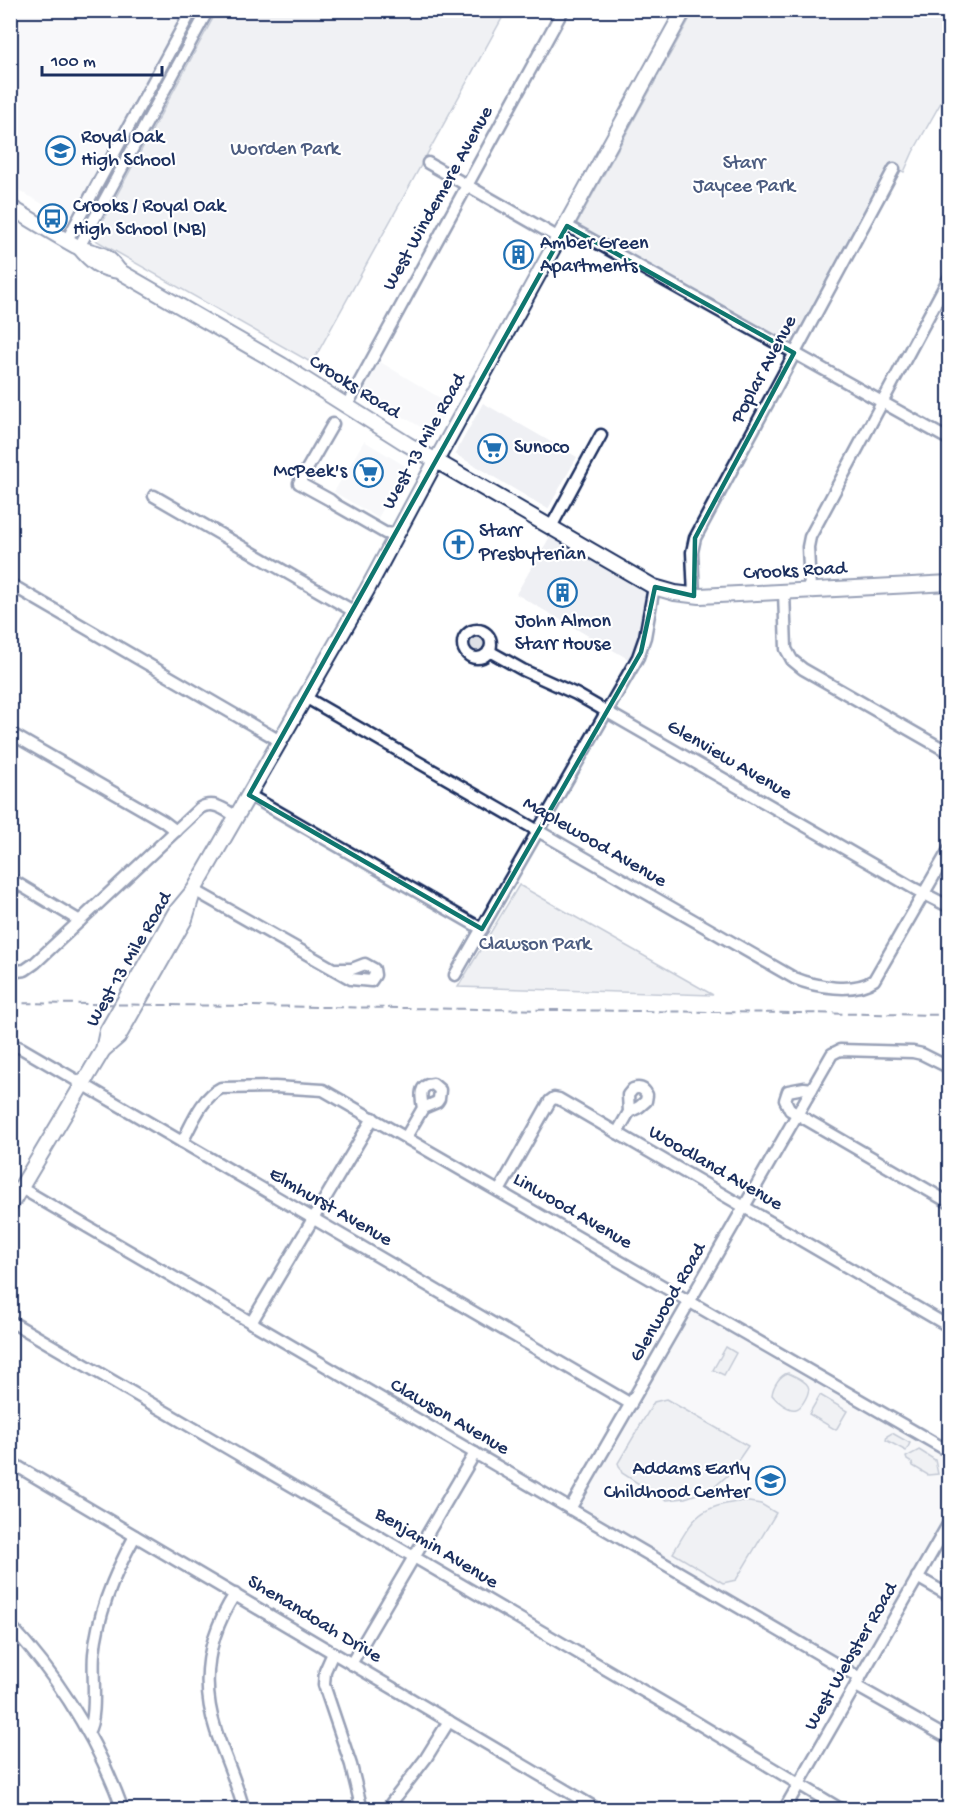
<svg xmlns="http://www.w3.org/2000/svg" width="960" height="1820" viewBox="0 0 960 1820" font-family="'Gochi Hand',sans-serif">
<rect width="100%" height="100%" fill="#fff"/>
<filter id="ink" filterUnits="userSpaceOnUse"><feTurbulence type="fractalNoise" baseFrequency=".0167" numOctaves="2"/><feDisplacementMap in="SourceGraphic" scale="12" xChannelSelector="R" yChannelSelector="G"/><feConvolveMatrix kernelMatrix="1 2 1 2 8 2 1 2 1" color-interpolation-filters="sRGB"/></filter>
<g filter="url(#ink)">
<g fill="#eff0f4">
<path d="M11,11H186L129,114L69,219L11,186Z"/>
<path d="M377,360L450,404L433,434L360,392Z"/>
<path d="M483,403L577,457L548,509L455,454Z"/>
<path d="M364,441L407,467L378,518L334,492Z"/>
<path d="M551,535L646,591L638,645L630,660L516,594Z"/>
<path d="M692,1310L698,1311L949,1458V1508L858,1666L853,1667L581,1507L580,1503Z"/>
</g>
<g fill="#dee1e7" stroke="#7c88a2" stroke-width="1.5">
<path d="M217,11H506L312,363L97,241L94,237Z"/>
<path d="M694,11H949V88L913,152L904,172L890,165L792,344L576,225Z"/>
<circle cx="476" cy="643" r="9"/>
<path d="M519,885L713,995L458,987Z"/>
<path d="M726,1347L736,1353L724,1375L713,1370Z"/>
<path d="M788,1373C794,1376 805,1380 808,1386C811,1391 802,1408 796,1409C788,1411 776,1400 772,1395C773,1386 780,1375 788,1373Z"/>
<path d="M820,1395L847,1411L836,1430L809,1414Z"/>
<path d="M666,1399L748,1446L728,1475L712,1489L685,1498L667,1500L656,1495L622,1473L618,1463L654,1402Z"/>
<path d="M892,1433L910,1443L906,1451L886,1440L887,1436Z"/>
<path d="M919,1450L935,1460L938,1474L928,1475L913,1466L912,1463L907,1460L906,1457Z"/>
<path d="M743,1501L761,1504L776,1513L736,1580L723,1583L673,1553C695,1515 699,1507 743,1501Z"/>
</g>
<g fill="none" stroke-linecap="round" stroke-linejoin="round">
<defs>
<g id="minor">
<path d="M428,163L559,238"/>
<path d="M567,226L950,440"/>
<path d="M67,240L192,10"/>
<path d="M79,247L208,10"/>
<path d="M347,405L563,10"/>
<path d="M333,424L299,483L330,500L336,505L385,533L397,534"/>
<path d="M154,496L355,612"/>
<path d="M551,527L601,435"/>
<path d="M10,584L280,741"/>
<path d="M810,590L808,547L810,537L950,276"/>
<path d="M784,592L786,649L792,660L803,669L950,753"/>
<path d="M694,596L692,552L695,538L894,169"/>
<circle cx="477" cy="644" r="14"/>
<path d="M489,651L523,670L576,694L915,889L950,907"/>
<path d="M305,697L794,978C816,987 854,994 874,980L950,848"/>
<path d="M10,733L163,821L176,831"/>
<path d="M249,795L482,929"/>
<path d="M10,879L80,921"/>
<path d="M194,890L351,979L371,981L375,975L374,969L365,964L352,969H335"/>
<path d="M10,972L25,970L35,963L200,808C214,800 225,810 237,817"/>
<path d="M455,975L638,657L645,637L654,587"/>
<path d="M10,1044L21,1048L631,1404"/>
<path d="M812,1089L804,1088L788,1091L785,1100L790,1110L950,1203"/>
<path d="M617,1133L629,1112L639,1107L646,1101L647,1095C644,1088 639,1087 633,1089L628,1095L629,1112"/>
<path d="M406,1137L423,1108L437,1102L439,1099L440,1090L433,1084C418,1085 421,1097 423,1108"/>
<path d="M182,1142C192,1124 201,1098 221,1088L275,1087L323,1090L950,1452"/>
<path d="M21,1188L860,1678"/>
<path d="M499,1191L550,1101L554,1098L559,1099L950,1327"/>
<path d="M10,1321L674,1709L842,1810"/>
<path d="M251,1323L373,1118"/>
<path d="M10,1462L599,1810"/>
<path d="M570,1509L832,1054L840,1050L913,1052L922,1054L950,1068"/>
<path d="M917,1577L950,1596"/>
<path d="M235,1594C207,1637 200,1682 216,1731C225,1758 237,1783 244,1810"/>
<path d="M10,1625C60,1679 98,1741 123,1810"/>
<path d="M333,1653L325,1671L324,1685L351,1765L362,1810"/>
<path d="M351,1664L475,1453"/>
<path d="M856,1686L950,1739"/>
<path d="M88,1732C98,1717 92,1673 94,1654C98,1611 115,1572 135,1536"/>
<path d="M386,1810L426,1758L449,1721"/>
<path d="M784,1810L950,1521"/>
</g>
<g id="major">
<path d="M10,207C32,220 54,234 76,246C96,256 103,248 119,271L282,365L407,444L654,587L675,593L700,596L950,583"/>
<path d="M79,247C91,262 100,269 119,271"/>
<path d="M103,1050L107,1031L175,913L194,890L367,590L436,461L684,10"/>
<path d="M10,1206L103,1050L118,1037L185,919L192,896"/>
</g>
</defs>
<use href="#minor" stroke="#1b2f5e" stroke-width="15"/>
<use href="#major" stroke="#1b2f5e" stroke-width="18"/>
<use href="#minor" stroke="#fff" stroke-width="10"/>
<use href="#major" stroke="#fff" stroke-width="14"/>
<path stroke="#1b2f5e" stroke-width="2" stroke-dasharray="9 4.5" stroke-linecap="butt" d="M10,1003L950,1015"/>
</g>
</g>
<path d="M0 0H960V1820H0ZM567,226L794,353L695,538L694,596L655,587L641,652L482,929L249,795Z" fill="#fff" fill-opacity=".55" fill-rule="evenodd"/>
<path fill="none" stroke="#0f766e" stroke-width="4.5" stroke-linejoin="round" d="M567,226L794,353L695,538L694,596L655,587L641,652L482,929L249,795Z"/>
<defs>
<symbol id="school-ring" viewBox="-11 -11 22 22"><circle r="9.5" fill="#fff" stroke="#1f6fb2" stroke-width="1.5"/><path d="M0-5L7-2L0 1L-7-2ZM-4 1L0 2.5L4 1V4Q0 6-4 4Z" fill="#1f6fb2"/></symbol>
<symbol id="bus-ring" viewBox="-11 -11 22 22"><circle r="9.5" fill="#fff" stroke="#1f6fb2" stroke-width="1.5"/><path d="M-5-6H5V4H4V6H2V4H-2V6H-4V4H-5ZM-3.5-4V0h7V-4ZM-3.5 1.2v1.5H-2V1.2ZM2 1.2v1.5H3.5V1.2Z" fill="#1f6fb2"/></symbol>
<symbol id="building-ring" viewBox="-11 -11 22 22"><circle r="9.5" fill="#fff" stroke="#1f6fb2" stroke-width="1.5"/><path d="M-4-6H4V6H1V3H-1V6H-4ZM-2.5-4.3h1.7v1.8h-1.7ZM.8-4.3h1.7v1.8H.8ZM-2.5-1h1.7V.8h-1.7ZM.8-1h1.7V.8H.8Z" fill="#1f6fb2"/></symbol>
<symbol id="supermarket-ring" viewBox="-11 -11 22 22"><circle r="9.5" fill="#fff" stroke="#1f6fb2" stroke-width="1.5"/><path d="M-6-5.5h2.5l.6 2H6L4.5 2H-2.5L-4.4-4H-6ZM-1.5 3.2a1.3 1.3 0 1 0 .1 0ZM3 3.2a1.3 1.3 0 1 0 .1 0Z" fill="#1f6fb2"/></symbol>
<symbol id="church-ring" viewBox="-11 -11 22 22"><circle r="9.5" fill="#fff" stroke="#1f6fb2" stroke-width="1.5"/><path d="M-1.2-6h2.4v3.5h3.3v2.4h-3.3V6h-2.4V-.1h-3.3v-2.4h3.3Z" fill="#1f6fb2"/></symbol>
</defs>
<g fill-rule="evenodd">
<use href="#school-ring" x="44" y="134" width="33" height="33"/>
<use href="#bus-ring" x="36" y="202" width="33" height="33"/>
<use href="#building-ring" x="502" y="238" width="33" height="33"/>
<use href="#supermarket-ring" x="476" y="432" width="33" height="33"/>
<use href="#supermarket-ring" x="352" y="456" width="33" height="33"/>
<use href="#church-ring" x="442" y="528" width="33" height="33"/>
<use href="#building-ring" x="546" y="576" width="33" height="33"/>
<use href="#school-ring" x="754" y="1464" width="33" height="33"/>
</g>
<g text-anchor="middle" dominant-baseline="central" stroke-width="4.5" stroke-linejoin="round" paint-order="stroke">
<g font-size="20" fill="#1b2f5e" stroke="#fff" text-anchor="start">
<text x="81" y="138">Royal Oak<tspan x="81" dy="23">High School</tspan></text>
<text x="73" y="207">Crooks / Royal Oak<tspan x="73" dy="23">High School (NB)</tspan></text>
<text x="540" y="244">Amber Green<tspan x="540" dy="23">Apartments</tspan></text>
<text x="514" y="448">Sunoco</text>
<text x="347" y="472" text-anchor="end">McPeek's</text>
<text x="479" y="532">Starr<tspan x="479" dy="23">Presbyterian</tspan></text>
<text x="563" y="622" text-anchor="middle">John Almon<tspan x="563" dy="23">Starr House</tspan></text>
<text x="750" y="1470" text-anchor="end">Addams Early<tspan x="750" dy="23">Childhood Center</tspan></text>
</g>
<g font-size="20" fill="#4c5c80" stroke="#fff">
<text x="285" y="150">Worden Park</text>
<text x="744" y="164">Starr<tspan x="744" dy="23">Jaycee Park</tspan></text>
<text x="535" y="945">Clawson Park</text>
</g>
<g font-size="20" fill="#1b2f5e" stroke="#fff">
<text transform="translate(439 199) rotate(-61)">West Windemere Avenue</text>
<text transform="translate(765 370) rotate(-62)">Poplar Avenue</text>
<text transform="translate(354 388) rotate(32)">Crooks Road</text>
<text transform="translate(425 442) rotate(-61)">West 13 Mile Road</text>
<text transform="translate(795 572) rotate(-3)">Crooks Road</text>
<text transform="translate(729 761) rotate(30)">Glenview Avenue</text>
<text transform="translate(594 843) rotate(30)">Maplewood Avenue</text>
<text transform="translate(130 960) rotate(-60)">West 13 Mile Road</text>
<text transform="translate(715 1169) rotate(30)">Woodland Avenue</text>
<text transform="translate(330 1208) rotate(30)">Elmhurst Avenue</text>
<text transform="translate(572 1212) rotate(30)">Linwood Avenue</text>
<text transform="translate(669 1303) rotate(-60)">Glenwood Road</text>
<text transform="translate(449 1418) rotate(30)">Clawson Avenue</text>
<text transform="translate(436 1549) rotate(31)">Benjamin Avenue</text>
<text transform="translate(314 1620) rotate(31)">Shenandoah Drive</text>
<text transform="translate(852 1657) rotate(-60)">West Webster Road</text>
</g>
</g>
<rect width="960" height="1820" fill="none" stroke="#fff" stroke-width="36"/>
<rect x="18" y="18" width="924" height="1784" fill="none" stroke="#1b2f5e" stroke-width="2" filter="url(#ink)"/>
<path d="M42 66v9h120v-9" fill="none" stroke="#1b2f5e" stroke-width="3"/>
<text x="51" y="66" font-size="18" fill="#1b2f5e" stroke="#ffffff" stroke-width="4.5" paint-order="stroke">100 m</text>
</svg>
